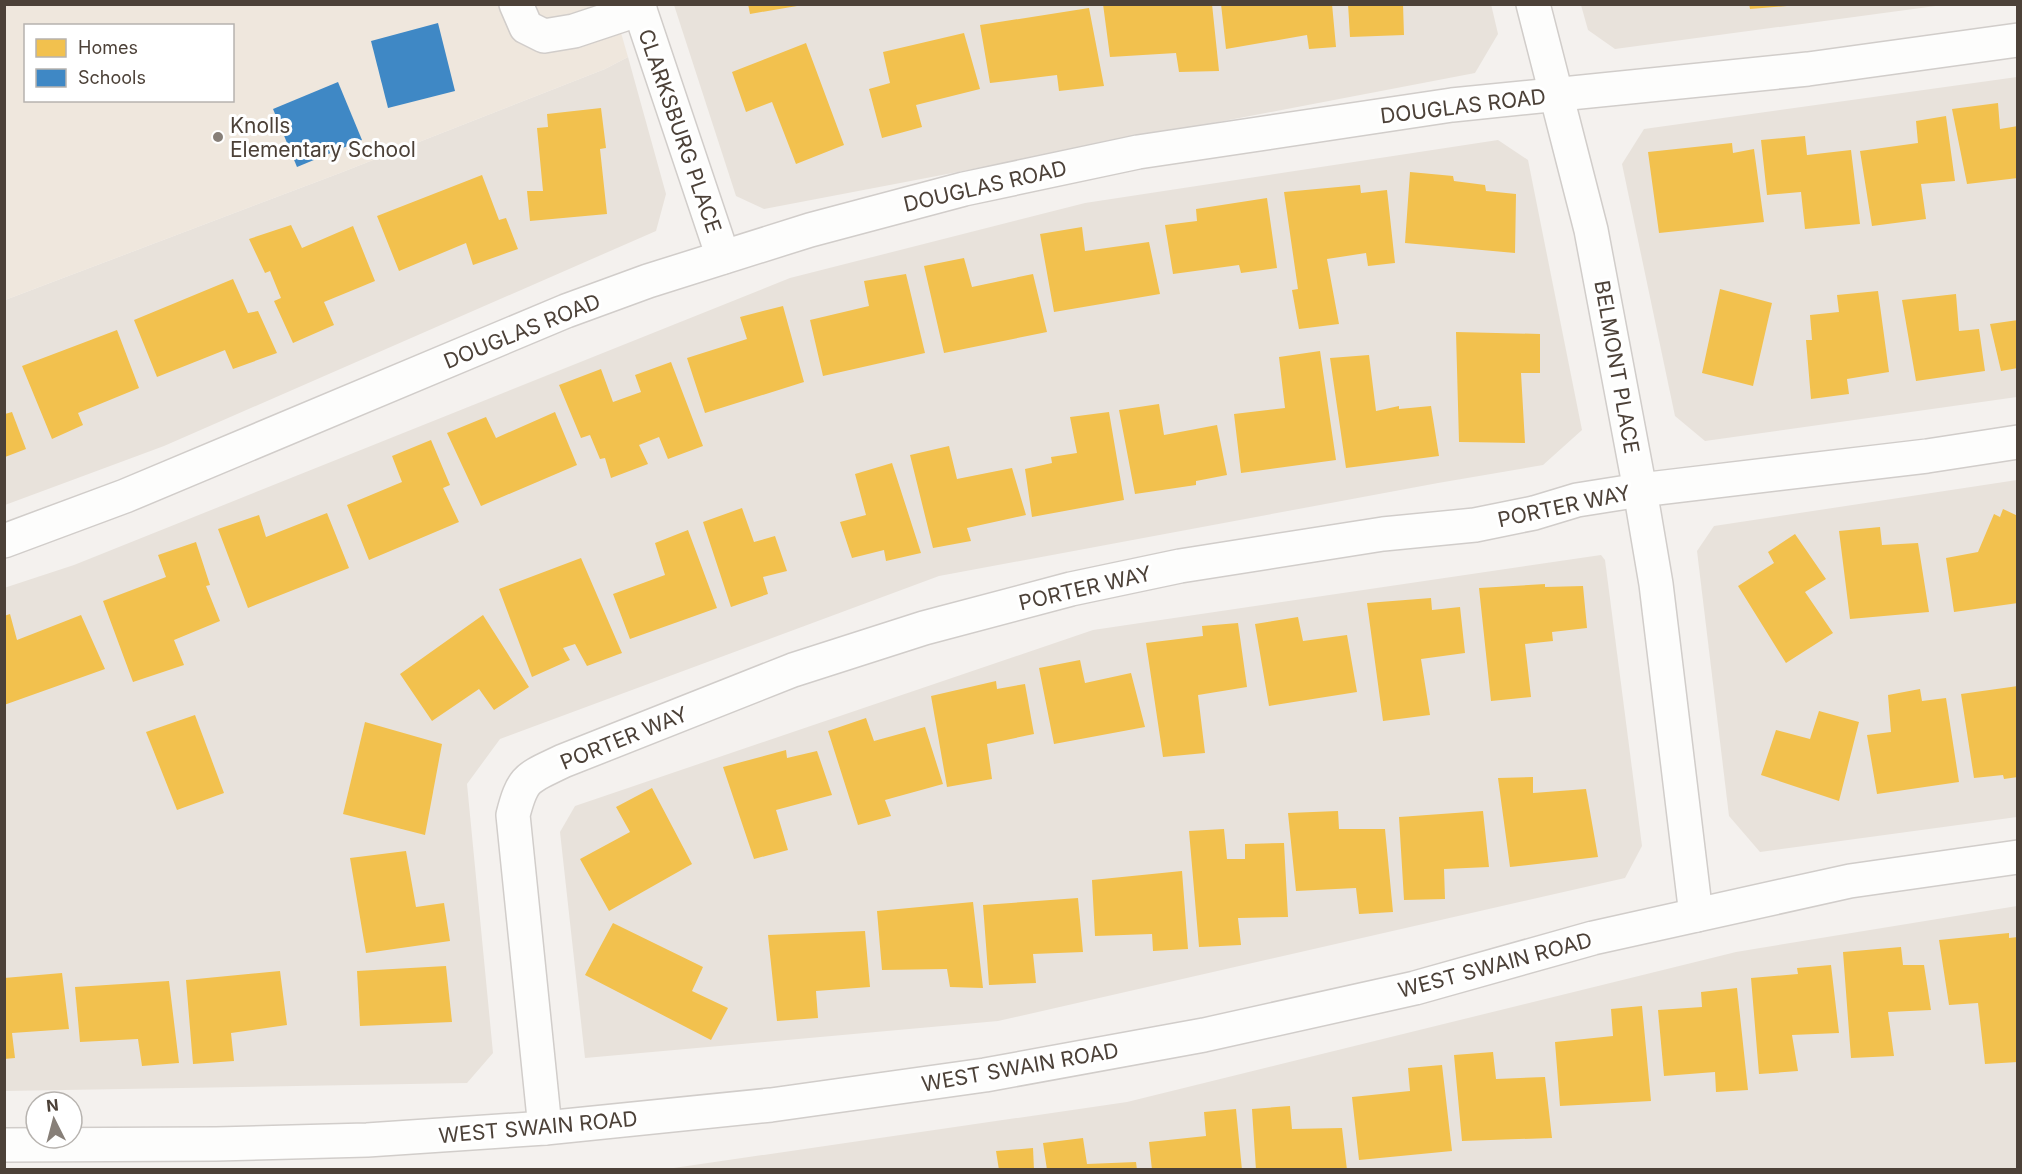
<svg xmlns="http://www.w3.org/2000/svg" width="2022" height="1174" viewBox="0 0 2022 1174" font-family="Inter,sans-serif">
<rect width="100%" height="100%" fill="#f4f1ee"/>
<g fill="#e8e2db">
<path d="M1491,4L1498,34L1475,73L764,209L736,196L674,5Z"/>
<path d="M1581,5H1943L1615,49L1588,30Z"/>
<path d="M628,57L666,194L656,231L164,446L5,505V300L340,173L605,69Z"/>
<path d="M2017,77V397L1705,441L1675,416L1622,164L1644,129Z"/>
<path d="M1498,140L1528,160L1582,430L1543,465L1438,483L939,576L500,739L467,784L493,1053L467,1083L5,1091L4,588L74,565L790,278L1085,203Z"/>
<path d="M2017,480V817L1760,852L1729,816L1697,551L1714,526Z"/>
<path d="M1601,555L1605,560L1642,846L1625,878L998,1021L585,1058L560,832L575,806L1093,630Z"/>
<path d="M2017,906V1169L660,1170L1127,1102L1736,952Z"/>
</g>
<path fill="#efe7dd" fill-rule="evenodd" d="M5,5H613L628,57L605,69L340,173L5,300ZM26,26H232V100H26Z"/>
<g fill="#f2c14e">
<path d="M748,4H796L797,6L750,14Z"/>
<path d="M1103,4H1212L1219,71L1179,72L1176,53L1110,57Z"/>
<path d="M1221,4H1332L1336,47L1309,49L1307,35L1226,49Z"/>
<path d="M1348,4H1403L1404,35L1350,37Z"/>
<path d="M1749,4H1787V6L1750,9Z"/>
<path d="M1089,8L1104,86L1059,91L1057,75L990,83L980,25Z"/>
<path d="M964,33L980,89L916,105L922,127L882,138L869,89L890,83L883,52Z"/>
<path d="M806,43L844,145L796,164L772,102L746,112L732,72Z"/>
<path d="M1998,103L2000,129L2018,126V178L1967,184L1952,109Z"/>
<path d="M601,108L606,148L600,149L607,214L530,221L527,191H543L537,128L548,127L547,114Z"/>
<path d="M1946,116L1955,181L1921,184L1926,219L1872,226L1860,151L1918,143L1916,121Z"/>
<path d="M1805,136L1807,155L1851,150L1860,224L1805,229L1801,192L1767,195L1761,140Z"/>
<path d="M1732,143L1733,153L1754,149L1764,222L1659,233L1648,152Z"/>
<path d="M1410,172L1453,176L1454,181L1485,185L1486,191L1516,194L1515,253L1405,243Z"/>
<path d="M482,175L499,220L506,218L518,249L473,265L466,243L399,271L377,216Z"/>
<path d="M1360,185L1361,193L1387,190L1395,263L1368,266L1366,253L1327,259L1339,324L1299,329L1292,290L1298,289L1284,192Z"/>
<path d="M1267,198L1277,268L1241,273L1239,265L1173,274L1165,225L1197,221L1196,209Z"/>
<path d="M291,225L302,248L353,226L375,281L324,302L334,325L293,343L274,301L281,298L270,271L265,273L249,239Z"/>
<path d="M1082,227L1085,251L1149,242L1160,294L1054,312L1040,234Z"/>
<path d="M964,258L972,287L1033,274L1047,332L944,353L924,266Z"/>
<path d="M906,274L925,353L823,376L810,320L869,306L864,281Z"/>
<path d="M233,279L248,313L258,311L277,353L233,369L225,350L157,377L134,320Z"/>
<path d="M1720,289L1772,303L1753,386L1702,373Z"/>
<path d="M1878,291L1889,372L1847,379L1849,394L1811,399L1806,340H1812L1810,315L1839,312L1837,295Z"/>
<path d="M1956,294L1959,331L1979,329L1985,371L1916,381L1902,300Z"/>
<path d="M783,306L804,382L705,413L687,358L747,339L740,317Z"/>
<path d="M2018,320V368L2001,371L1990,324Z"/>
<path d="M117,330L139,388L78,413L83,425L52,439L22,366Z"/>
<path d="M1456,332L1540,334V373H1521L1525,443L1459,442Z"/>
<path d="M1320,351L1336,460L1241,473L1234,414L1285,408L1279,357Z"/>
<path d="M1369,355L1376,411L1399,406V409L1431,406L1439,456L1346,468L1330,358Z"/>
<path d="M671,362L703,446L668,459L659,437L639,445L648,464L611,478L605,458L600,459L590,435L581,438L559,385L601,369L613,402L641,392L635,375Z"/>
<path d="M1159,404L1164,435L1217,425L1227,475L1196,481V485L1135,494L1119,410Z"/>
<path d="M12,412L26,449L5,457V414Z"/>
<path d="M555,412L577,465L481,506L447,433L486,417L496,438Z"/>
<path d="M1109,412L1124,500L1032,517L1025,469L1052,463L1051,457L1077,453L1070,417Z"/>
<path d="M431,440L450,485L443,488L459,522L369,560L347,505L402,482L392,456Z"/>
<path d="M949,446L957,479L1012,468L1026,515L967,528L971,541L933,548L910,455Z"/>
<path d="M892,463L921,553L886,561L884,550L852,558L840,522L866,515L855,474Z"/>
<path d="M742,508L754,542L775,536L787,571L763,577L768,594L731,607L703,522Z"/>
<path d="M2003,509L2018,516V603L1954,612L1946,558L1978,552L1994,514L2000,517Z"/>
<path d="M327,513L349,568L248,608L218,529L259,515L266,537Z"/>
<path d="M1880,527L1882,545L1918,543L1929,612L1850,619L1839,531Z"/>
<path d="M688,530L717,608L630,639L613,594L665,575L655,543Z"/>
<path d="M1795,534L1826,579L1805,592L1833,633L1786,663L1738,586L1774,563L1768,552Z"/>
<path d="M196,542L210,585L206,586L220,621L174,640L184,665L133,682L103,601L166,577L158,555Z"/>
<path d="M581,558L622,653L587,666L575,644L563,648L570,660L532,677L499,589Z"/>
<path d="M1545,584V587L1583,586L1587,628L1552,632L1553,641L1525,644L1531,697L1491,701L1479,588Z"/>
<path d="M1431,598L1432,610L1460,607L1465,653L1421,659L1430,715L1383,721L1367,603Z"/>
<path d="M10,614L17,640L81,615L105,669L4,705V616Z"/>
<path d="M483,615L529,687L494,710L479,689L432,721L400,674Z"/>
<path d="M1298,617L1303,641L1347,635L1357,692L1269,706L1255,624Z"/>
<path d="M1238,623L1247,687L1198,695L1205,753L1163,757L1146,643L1203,636L1202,626Z"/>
<path d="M1080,660L1085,683L1131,673L1145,727L1054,744L1039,668Z"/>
<path d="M996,681L997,689L1025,684L1034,734L987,744L992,779L947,787L931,696Z"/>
<path d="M2018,686V777L2004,779L2003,775L1974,778L1961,694Z"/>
<path d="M1920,689L1922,701L1946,698L1959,782L1877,794L1867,735L1891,732L1888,695Z"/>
<path d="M1819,711L1859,722L1839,801L1761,775L1776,730L1810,739Z"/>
<path d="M195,715L224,793L177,810L146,732Z"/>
<path d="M866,718L874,741L925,727L943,784L885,800L891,816L858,825L828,731Z"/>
<path d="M365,722L442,744L425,835L343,814Z"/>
<path d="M786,750L787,758L817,751L832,795L776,810L788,850L754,859L723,767Z"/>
<path d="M1533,777V793L1586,789L1598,857L1510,867L1498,778Z"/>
<path d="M652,788L692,864L609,911L580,859L630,832L616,807Z"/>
<path d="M1338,811L1339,829H1385L1393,912L1359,914L1356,888L1296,891L1288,813Z"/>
<path d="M1483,811L1489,867L1444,869L1445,899L1404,900L1399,817Z"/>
<path d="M1224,829L1227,859H1245V844L1284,843L1288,917L1238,918L1241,945L1199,947L1189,831Z"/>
<path d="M406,851L416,907L444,903L450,941L366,953L350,858Z"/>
<path d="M1182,871L1188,949L1153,951L1152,934L1095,936L1092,880Z"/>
<path d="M1078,898L1083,952L1033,954L1036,983L989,985L983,905Z"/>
<path d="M973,902L983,988L950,987L947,969L882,970L877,911Z"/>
<path d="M613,923L703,967L692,991L728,1008L711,1040L585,975Z"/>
<path d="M865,931L870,987L816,991L818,1018L777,1021L768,935Z"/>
<path d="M2009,933V938L2018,937V1062L1985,1064L1978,1003L1949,1005L1939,940Z"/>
<path d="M1901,947L1903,965H1924L1931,1010L1888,1012L1894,1056L1851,1058L1843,952Z"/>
<path d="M1831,965L1839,1033L1792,1035L1798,1071L1759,1074L1751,978L1798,974L1797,968Z"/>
<path d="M446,966L452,1022L360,1026L357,971Z"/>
<path d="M280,971L287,1025L231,1033L234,1061L193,1064L186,980Z"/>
<path d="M62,973L69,1029L12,1033L15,1058L4,1059V978Z"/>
<path d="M169,981L179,1063L142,1066L138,1039L80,1042L75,987Z"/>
<path d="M1737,988L1748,1090L1716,1092L1715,1072L1664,1076L1658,1010L1702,1007L1701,992Z"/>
<path d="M1642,1006L1651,1101L1560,1106L1555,1042L1613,1036L1611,1009Z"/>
<path d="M1493,1052L1496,1079L1545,1077L1552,1138L1462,1141L1454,1055Z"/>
<path d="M1442,1065L1452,1151L1359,1160L1352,1097L1410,1091L1408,1068Z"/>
<path d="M1290,1106L1292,1129L1342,1128L1347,1170H1256L1252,1109Z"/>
<path d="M1236,1109L1242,1170H1152L1149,1142L1206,1136L1204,1112Z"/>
<path d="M1083,1138L1087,1164L1136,1162L1137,1170H1047L1043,1143Z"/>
<path d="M1033,1148L1034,1170H999L996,1151Z"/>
</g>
<g fill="#3f88c5">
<path d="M438,23L455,91L388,108L371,41Z"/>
<path d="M338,82L362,140L297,167L273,109Z"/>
</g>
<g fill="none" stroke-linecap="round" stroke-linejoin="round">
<defs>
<g id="minor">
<path d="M516,4L526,27L544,36L574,31L640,9"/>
<path d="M638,4L723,257"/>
<path d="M1533,4L1591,230L1640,490L1656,584L1696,915"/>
<path d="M4,541L125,496L566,311L648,281L810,230L964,189L1138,152L1452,105L1808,69L2018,40"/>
<path d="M545,1128L513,815C523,776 528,778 563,761L793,670L924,628L1071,589L1180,566L1383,534L1475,525L1534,513L1577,500L1640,490L1927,456L2018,442"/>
<path d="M4,1145L216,1144L367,1140L545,1128L771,1105L985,1075L1204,1035L1415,988L1593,938L1850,881L2018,857"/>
</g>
</defs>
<use href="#minor" stroke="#d1cdca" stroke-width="36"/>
<use href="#minor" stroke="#fdfdfc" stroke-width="33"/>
</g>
<circle fill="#877f78" stroke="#fff" stroke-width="2" cx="218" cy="137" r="6"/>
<g text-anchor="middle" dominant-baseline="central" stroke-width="6" stroke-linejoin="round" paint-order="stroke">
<g font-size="21" fill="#4c4138" stroke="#fff">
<text transform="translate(1463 106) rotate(-7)">DOUGLAS ROAD</text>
<text transform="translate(680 131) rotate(71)">CLARKSBURG PLACE</text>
<text transform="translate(985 186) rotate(-13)">DOUGLAS ROAD</text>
<text transform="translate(522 331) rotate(-22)">DOUGLAS ROAD</text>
<text transform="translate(1617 367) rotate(80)">BELMONT PLACE</text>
<text transform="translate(1564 506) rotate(-12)">PORTER WAY</text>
<text transform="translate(1085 588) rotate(-13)">PORTER WAY</text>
<text transform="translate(624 738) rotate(-22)">PORTER WAY</text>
<text transform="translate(1495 965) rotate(-15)">WEST SWAIN ROAD</text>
<text transform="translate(1020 1067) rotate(-10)">WEST SWAIN ROAD</text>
<text transform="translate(538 1127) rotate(-5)">WEST SWAIN ROAD</text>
</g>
<g font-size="21" fill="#4c4138" stroke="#fff" text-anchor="start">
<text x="230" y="125">Knolls<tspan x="230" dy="24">Elementary School</tspan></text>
</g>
</g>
<rect width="2022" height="1174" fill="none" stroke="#4c4138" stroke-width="12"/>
<rect x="24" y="24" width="210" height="78" fill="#ffffff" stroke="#b7b3af" stroke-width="1.5"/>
<rect x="36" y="39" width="30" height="18" fill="#f2c14e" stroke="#b7b3af" stroke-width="1.5"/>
<text x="78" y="54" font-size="18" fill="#4c4138">Homes</text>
<rect x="36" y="69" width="30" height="18" fill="#3f88c5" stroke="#b7b3af" stroke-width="1.5"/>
<text x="78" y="84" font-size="18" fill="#4c4138">Schools</text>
<g transform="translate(54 1120) rotate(354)"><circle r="28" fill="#ffffff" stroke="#b7b3af" stroke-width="1.5"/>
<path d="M0-4.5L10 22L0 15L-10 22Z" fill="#877f78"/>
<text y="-9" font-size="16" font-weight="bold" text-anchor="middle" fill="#4c4138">N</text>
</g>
</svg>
